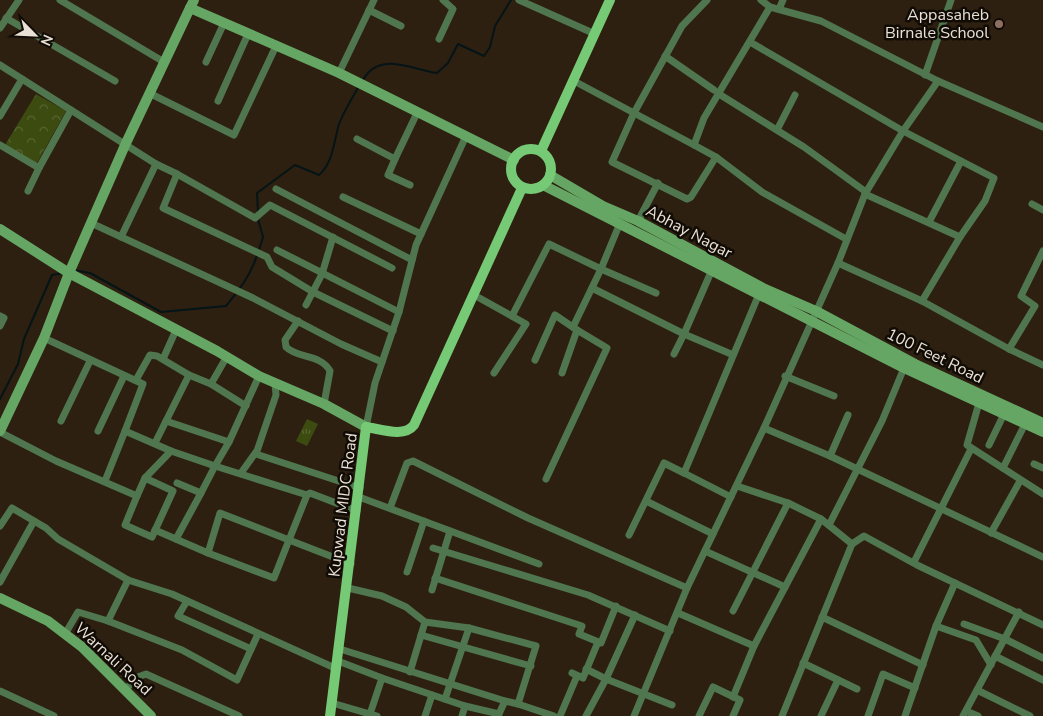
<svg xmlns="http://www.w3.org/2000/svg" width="1043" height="716" viewBox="0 0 1043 716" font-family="'Nunito Sans',sans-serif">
<defs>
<pattern id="grass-tufts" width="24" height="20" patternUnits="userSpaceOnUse" patternTransform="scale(1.25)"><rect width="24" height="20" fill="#3c4b10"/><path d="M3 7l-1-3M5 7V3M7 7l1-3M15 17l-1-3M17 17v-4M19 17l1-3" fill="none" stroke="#586532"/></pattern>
<pattern id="park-crowns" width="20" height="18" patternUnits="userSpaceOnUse" patternTransform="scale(1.25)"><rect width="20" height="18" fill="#3c4b10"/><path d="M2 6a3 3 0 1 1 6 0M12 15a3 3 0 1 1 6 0" fill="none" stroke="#586532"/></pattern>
</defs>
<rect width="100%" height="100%" fill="#2d2011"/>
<path fill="url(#grass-tufts)" d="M307,419L318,424L307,446L296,441Z"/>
<path fill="url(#park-crowns)" d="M36,94L66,111L37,163L5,145Z"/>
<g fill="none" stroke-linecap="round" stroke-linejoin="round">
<g stroke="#051416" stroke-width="2">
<path d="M363,80C379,51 410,69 437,73L448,63L458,44L484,56L490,47L495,26L511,0"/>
<path d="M258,212L257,193L295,165L319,175C333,163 334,141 339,124C344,111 352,98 359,86"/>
<path d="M258,219L263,237L259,250"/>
<path d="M74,270L90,273L161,312L226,306C239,290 251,275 257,255"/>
<path d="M0,399L18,364L24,339L52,275L63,273"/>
</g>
<g stroke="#4f764e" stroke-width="7">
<path d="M60,0L164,62"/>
<path d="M519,0L595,34"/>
<path d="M707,0L682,26L634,113L612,162L687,199L691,197L716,157"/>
<path d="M770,7L704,118L694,145L716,157L762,192L846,239"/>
<path d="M779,9L783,0"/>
<path d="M369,10L401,26"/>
<path d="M6,18L115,81"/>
<path d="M0,28L19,0"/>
<path d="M439,39L453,9L443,0"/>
<path d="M750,42L903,131L994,178L985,201L960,237"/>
<path d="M665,56L714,90"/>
<path d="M206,62L224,23"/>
<path d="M0,65L156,164L121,237"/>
<path d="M339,73L374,0"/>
<path d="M925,75L951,0"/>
<path d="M574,81L694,145"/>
<path d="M938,81L1043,127"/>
<path d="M149,93L234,135L276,46"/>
<path d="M719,94L804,147L866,192"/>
<path d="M218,101L248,34"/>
<path d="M0,116L22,79"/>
<path d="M777,130L795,95"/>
<path d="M357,139L395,159L417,113"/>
<path d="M0,145L39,168L71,110"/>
<path d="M395,159L388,175L410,185"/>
<path d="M156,164L177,174L163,208L267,257L272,267L313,292L393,331"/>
<path d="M177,174L255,218L270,205L392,268"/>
<path d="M276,189L412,260"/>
<path d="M28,191L39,168"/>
<path d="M343,197L421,234"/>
<path d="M1032,204L1043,210"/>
<path d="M638,221L658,183"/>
<path d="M929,222L961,161"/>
<path d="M91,223L253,298L341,344L382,362"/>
<path d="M620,223L601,269L656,293"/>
<path d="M277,250L399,312"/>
<path d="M838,263L922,301L960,237L865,194"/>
<path d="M711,272L684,334L731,354"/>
<path d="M592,288L684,334L674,354"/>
<path d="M474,295L526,324L494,373"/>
<path d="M922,301L1009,349L1043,365"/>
<path d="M306,305L322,274L333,237"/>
<path d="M0,316L4,318L0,326"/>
<path d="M512,316L549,244L601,269L573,327"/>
<path d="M298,321L285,340L286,347C298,359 321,354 330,371L324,404"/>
<path d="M44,338L143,384L125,431"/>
<path d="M1009,349L1035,306L1021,296L1043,251"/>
<path d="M163,359L176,330"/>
<path d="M535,360L555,315L577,330L562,373"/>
<path d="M189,375L211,384L226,358"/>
<path d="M259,376L229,442L215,466L307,495"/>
<path d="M785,376L834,396"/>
<path d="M136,380L150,355L157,356L189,375L155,443"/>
<path d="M275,383L276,395L256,454L360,488"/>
<path d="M211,384L246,406"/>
<path d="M979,403L967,445L1043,494"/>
<path d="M61,421L90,361"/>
<path d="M166,421L229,442"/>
<path d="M366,427L375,383L399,312L416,245L466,136"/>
<path d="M764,428L830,456L1043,557"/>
<path d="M98,431L124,376"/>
<path d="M0,432L56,461L137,496L145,478L171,451L125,431L105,481"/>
<path d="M989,445L1004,414"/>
<path d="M171,451L215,466L201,493"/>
<path d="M830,456L848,415"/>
<path d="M1034,464L1043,468"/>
<path d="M1003,468L1025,424"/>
<path d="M241,473L256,452"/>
<path d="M684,473L731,497"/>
<path d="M546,479L607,348L577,330"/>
<path d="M137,496L125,525L152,537L173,491L145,478"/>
<path d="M359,497L539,564"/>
<path d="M646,501L713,534"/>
<path d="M390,508L407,463L413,461L528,518L687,588"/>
<path d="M220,513L289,540L274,578L208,553Z"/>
<path d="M829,525L882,421L904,368"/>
<path d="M0,526L12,508L46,528L58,539L128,580L172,594L337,669"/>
<path d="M155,530L208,553"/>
<path d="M991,533L1020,481"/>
<path d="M629,535L664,463L684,473L759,294"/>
<path d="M176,539L201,493L177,483"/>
<path d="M852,544L864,536L917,565L1043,625"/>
<path d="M433,548L588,595L670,631"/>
<path d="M705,551L785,587"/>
<path d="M914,562L971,449"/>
<path d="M351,564L289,540L307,495L310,493L357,511"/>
<path d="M407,572L424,521"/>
<path d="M435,578L582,626L579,634L601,643L616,606"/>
<path d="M0,582L34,521"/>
<path d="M348,588L382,596L406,607L425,622L469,628L445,699"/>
<path d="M432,590L450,531"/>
<path d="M187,601L178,616L251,649"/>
<path d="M733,611L788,503"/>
<path d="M678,613L754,646"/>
<path d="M822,617L923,665"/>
<path d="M108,621L182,650L237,680L258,634"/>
<path d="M964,624L1005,639L1043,658"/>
<path d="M936,626L976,640L991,665"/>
<path d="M469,628L536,646L518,704L505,701L498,716"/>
<path d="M65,634L78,612L108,621L128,580"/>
<path d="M421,635L531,666"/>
<path d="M340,649L505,701"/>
<path d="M995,656L1043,680"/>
<path d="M338,661L382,678L370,714L377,716"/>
<path d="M803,663L857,689"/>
<path d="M586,669L606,679L672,705"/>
<path d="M410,672L425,622"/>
<path d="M572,673L583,678L598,642"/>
<path d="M382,678L465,706L499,714"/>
<path d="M977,690L1030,716"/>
<path d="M0,691L54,716"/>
<path d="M125,691L135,678L146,674L239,716"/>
<path d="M733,697L754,646L821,519L788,503L737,486"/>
<path d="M332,703L370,714"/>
<path d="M518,704L554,716"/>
<path d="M966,711L978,716"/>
<path d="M425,716L432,695"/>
<path d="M462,716L465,706"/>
<path d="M560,716L577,676"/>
<path d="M586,716L606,679L635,615"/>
<path d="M634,716L687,588L764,428L838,263L865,194L903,131L938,81L821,21L770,7L761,0"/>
<path d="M699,716L713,687L740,700L733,716"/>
<path d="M782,716L852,544L821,519"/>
<path d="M821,716L838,680"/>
<path d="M868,716L883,674L915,688"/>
<path d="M905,716L936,626L955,583"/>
<path d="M963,716L1019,612"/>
</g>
<g stroke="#66a664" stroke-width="10">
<path d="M194,0L190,8L339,73L514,160"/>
<path d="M550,175L603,206L638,221L763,288L816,311L915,364L1043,423"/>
<path d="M543,185L904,368L1043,432"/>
<path d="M0,229L69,273L217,351L259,376L324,404L366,427"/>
<path d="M0,431L44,338L69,273L126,143L190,8"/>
<path d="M0,598L48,621L82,647L151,716"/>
</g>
<g stroke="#76ca75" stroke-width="10">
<circle cx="531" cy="169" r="20"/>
<path d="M541,151L610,0"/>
<path d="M330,716L366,427C381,429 404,438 414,425L522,188"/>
</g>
</g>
<circle fill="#8d6e63" stroke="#110b05" stroke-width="2" cx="999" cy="24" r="5"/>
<g text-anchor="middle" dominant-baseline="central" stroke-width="5" stroke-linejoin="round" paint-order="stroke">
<g font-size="16" fill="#e9e0d6" stroke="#110b05" text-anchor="end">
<text x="989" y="15">Appasaheb<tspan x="989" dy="18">Birnale School</tspan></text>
</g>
<g font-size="16" fill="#e9e0d6" stroke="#110b05">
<text transform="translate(689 232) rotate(28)">Abhay Nagar</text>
<text transform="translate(935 356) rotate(26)">100 Feet Road</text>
<text transform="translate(343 505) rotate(-83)">Kupwad MIDC Road</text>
<text transform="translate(113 659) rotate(43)">Warnali Road</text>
</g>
</g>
<g transform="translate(35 35) rotate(114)" stroke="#110b05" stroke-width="4" paint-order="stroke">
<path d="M0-4L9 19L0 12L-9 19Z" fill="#e9e0d6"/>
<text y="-8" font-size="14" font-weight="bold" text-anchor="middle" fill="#e9e0d6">N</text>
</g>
</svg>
